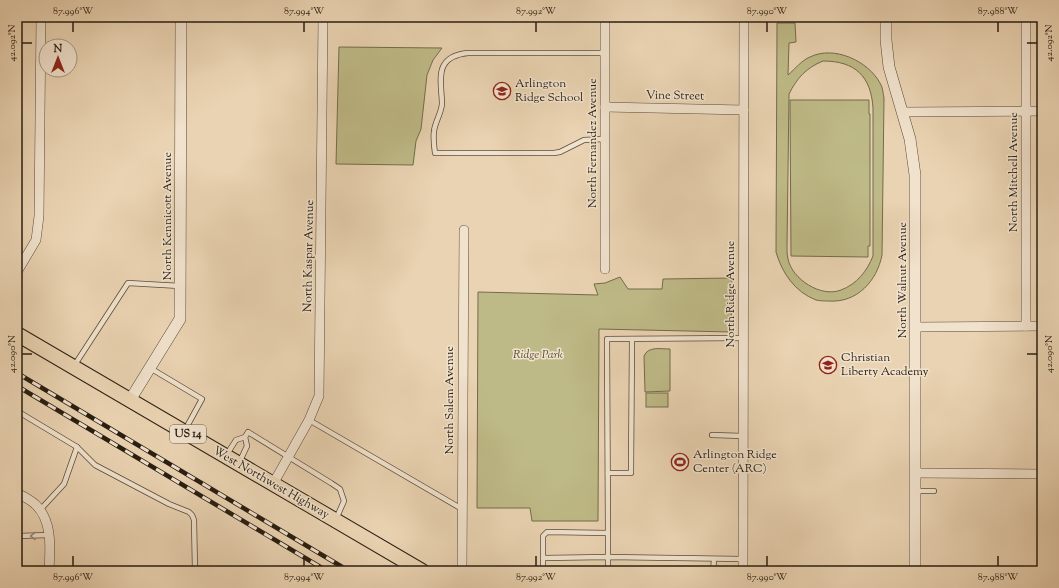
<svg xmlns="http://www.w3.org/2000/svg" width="1059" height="588" viewBox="0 0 1059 588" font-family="'Sorts Mill Goudy',serif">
<rect width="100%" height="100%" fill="#ead3b2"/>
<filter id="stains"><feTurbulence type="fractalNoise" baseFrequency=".005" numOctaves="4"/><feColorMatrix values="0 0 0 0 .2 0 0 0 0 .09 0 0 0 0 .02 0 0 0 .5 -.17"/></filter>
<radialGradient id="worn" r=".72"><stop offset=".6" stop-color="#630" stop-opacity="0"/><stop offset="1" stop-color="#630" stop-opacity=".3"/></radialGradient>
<g fill="#beba87" stroke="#736c4c" fill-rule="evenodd">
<path d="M777,23H795L796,42L789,43L788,75C795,69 802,60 810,57C834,45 868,61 880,83C883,87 883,94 884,98L882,255C877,281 857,303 829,301C825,301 820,301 816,300C795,292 782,273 776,252ZM823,61C855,61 871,76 873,108V256C867,271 857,284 841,290C821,298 792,279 788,259C787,255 787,250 787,247L789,94C797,78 806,68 823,61Z"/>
<path d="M339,47L442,48L433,60L427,75L421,129L416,141L413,165L336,164Z"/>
<path d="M869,100V114H870V246H868V257L791,256L790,100Z"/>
<path d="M620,277L628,289H662L663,279L732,278L731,332L599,329L598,521H532L530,508H477L478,292L598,295L594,284L605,283Z"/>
<path d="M670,349V391L645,392L644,356C648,346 661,349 670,349Z"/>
<rect x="646" y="393" width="22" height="14"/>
</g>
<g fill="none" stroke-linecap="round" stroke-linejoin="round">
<defs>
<g id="service">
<path d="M605,53H468C459,54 449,56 444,65C438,74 442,93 442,104C441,114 435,122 434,131C433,138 434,146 435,153H554L560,152L584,140L605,139"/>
<path d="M74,366L128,283L180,286"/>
<path d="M150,368L202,399L185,430"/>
<path d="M17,411L77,447L64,484L40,510"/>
<path d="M309,420L462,509"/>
<path d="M712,435L743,436"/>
<path d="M77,447L95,465L169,504L189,512L192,515L194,520L195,571"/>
<path d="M227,454L236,440L245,437"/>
<path d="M240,461L247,446L245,437L248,432L331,483L340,489L344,501L336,519"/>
<path d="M608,473H631L632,339"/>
<path d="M916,491H934"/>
<path d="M608,533L607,339L743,338"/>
<path d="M17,536L50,535"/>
<path d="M543,558V536L547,532L608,533V571"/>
<path d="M211,571H221"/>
<path d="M543,571V558L608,557L743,559"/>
<path d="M713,571L714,560"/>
</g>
<g id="minor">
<path d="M605,107L744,110"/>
<path d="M902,112L1042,111"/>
<path d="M605,269V17"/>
<path d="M17,272L36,240L39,216L41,17"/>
<path d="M1026,326V17"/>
<path d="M916,327L1042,326"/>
<path d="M916,473L1042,474"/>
<path d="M273,484L309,420L319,396L323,17"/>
<path d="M17,493C23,496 31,500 36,505C53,522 50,549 49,571"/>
<path d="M462,571L464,230"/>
<path d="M743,571L744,17"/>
</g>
<g id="tertiary">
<path d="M886,17V40L889,67L910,139L915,175V571"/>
<path d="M130,400L180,319L181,17"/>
</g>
<path id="primary" d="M17,334L422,571"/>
</defs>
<use href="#service" stroke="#584b39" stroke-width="6"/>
<use href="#minor" stroke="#584b39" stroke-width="10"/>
<use href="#tertiary" stroke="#584b39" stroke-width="12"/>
<use href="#primary" stroke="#281e11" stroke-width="16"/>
<use href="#service" stroke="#f1e2cd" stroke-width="4.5"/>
<use href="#minor" stroke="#f1e2cd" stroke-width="9"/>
<use href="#tertiary" stroke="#f1e2cd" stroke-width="11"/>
<use href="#primary" stroke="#ead3b2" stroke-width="14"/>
<defs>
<g id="rail">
<path d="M17,373L349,571"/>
<path d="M17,386L327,571"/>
</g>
</defs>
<use href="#rail" stroke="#281e11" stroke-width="4.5"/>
<use href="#rail" stroke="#f1e2cd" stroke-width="3" stroke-dasharray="9" stroke-linecap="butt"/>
</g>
<defs><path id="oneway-chevron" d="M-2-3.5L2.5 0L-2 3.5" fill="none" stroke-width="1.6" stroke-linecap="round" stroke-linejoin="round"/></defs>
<use stroke="#978a78" href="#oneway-chevron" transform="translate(33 536) rotate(179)"/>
<path fill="none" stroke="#281e11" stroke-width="1.5" d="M73,22V32M304,22V32M536,22V32M767,22V32M998,22V32M22,43H32M1027,43H1037M22,354H32M1027,354H1037M73,556V566M304,556V566M536,556V566M767,556V566M998,556V566"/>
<defs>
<symbol id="school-ring" viewBox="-11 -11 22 22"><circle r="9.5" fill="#f1e2cd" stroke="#8f2418" stroke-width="1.5"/><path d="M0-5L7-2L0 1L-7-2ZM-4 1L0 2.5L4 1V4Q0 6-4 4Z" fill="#8f2418"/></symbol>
<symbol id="stadium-ring" viewBox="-11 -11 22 22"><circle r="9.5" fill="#f1e2cd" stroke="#8f2418" stroke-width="1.5"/><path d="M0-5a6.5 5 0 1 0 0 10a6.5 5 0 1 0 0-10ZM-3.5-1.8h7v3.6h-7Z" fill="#8f2418"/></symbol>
</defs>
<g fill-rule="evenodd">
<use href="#school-ring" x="492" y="81" width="20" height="20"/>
<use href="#school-ring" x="818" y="355" width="20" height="20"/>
<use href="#stadium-ring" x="670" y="452" width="20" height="20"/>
</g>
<g text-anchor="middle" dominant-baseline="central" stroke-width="3" stroke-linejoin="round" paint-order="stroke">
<rect fill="#f1e2cd" stroke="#645949" stroke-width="1" x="170" y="425" width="36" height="18" rx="3"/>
<g font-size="11" font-weight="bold" fill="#281e11">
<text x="188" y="434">US 14</text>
</g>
<g font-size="12" fill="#281e11" stroke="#f1e2cd" text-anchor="start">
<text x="515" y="84">Arlington<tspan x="515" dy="14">Ridge School</tspan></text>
<text x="841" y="358">Christian<tspan x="841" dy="14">Liberty Academy</tspan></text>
<text x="693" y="455">Arlington Ridge<tspan x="693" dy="14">Center (ARC)</tspan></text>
</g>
<g font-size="12" fill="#281e11" stroke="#f1e2cd">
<text transform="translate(675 96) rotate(1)">Vine Street</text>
<text transform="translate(593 143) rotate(-90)">North Fernandez Avenue</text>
<text transform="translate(1014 172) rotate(-90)">North Mitchell Avenue</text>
<text transform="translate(168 216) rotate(-90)">North Kennicott Avenue</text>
<text transform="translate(309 256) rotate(-89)">North Kaspar Avenue</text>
<text transform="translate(903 280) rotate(-90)">North Walnut Avenue</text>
<text transform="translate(731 294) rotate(-90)">North Ridge Avenue</text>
<text transform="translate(450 400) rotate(-90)">North Salem Avenue</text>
<text transform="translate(271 483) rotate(30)">West Northwest Highway</text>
</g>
<g font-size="12" font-style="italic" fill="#554d34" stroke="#f1e2cd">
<text x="538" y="355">Ridge Park</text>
</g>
</g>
<rect width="1059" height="588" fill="none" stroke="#ead3b2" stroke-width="44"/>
<g transform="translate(58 58)"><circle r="19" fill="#f1e2cd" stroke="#a19482"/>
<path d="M0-3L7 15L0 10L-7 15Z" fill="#8f2418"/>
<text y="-6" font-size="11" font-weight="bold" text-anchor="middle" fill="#281e11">N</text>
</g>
<rect x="22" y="22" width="1015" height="544" fill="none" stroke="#281e11" stroke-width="1.5"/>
<g font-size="10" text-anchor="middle" fill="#281e11">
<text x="73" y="14">87.996°W</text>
<text x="304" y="14">87.994°W</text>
<text x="536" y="14">87.992°W</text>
<text x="767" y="14">87.990°W</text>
<text x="998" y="14">87.988°W</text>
<text transform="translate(11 43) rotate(-90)" y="4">42.092°N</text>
<text transform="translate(1048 43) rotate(-90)" y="4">42.092°N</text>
<text transform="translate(11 354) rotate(-90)" y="4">42.090°N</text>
<text transform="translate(1048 354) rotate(-90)" y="4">42.090°N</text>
<text x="73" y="580">87.996°W</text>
<text x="304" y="580">87.994°W</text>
<text x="536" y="580">87.992°W</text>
<text x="767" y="580">87.990°W</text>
<text x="998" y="580">87.988°W</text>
</g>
<rect width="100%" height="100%" filter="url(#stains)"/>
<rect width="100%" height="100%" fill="url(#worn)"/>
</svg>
